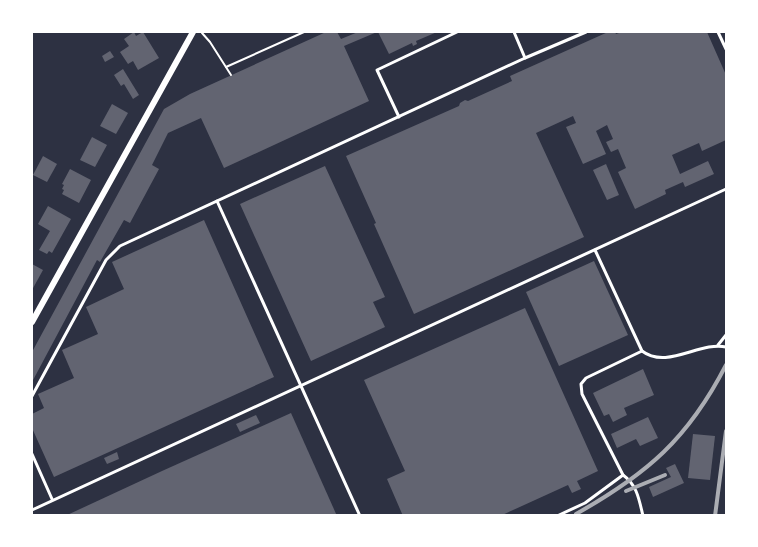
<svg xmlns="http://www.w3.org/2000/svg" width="758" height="547" viewBox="0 0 758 547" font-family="'Zilla Slab',serif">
<rect width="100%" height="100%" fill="#2d3142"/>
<g fill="#626471">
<path d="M134,32L136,36L143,32L159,58L138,70L133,61L128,64L120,52L129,46L124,39Z"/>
<path d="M326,32H337L341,39L358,32H377L344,46L369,101L224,168L201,118L168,133L152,165L159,169L130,223L124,220L100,262L97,260L32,382V352L164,109L190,94Z"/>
<path d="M378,32H437L416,41L417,44L413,46L412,43L389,54Z"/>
<path d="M608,32H615L616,34L622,32H707L726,75V140L702,151L699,143L672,155L680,174L708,161L714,174L685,187L683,182L665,190L666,194L635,209L618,172L626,168L618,149L611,152L606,142L613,139L607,125L596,131L606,154L583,164L566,127L576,123L573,116L536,133L584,237L414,314L374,224L376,223L346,156L459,106L460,103L465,100L468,101L512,81L510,76Z"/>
<path d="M110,51L114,57L105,62L102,56Z"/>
<path d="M123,69L139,95L133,99L124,84L121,86L114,75Z"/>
<path d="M112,104L128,113L116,134L100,126Z"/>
<path d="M92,137L107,145L95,167L80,160Z"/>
<path d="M43,156L57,164L47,182L33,175Z"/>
<path d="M606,164L619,195L607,200L593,170Z"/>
<path d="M325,166L385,297L373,302L385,327L311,361L240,204Z"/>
<path d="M70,169L91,180L79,203L62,194L64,190L62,189L64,185L62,184Z"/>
<path d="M48,206L71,219L52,253L49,251L47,254L39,250L50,231L38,224Z"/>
<path d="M204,220L274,377L54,477L32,428V414L44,408L38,394L74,378L62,350L98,334L86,307L124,289L112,262Z"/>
<path d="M594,261L628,335L559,366L526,292Z"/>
<path d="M32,264L43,270L32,290Z"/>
<path d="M525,308L598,471L577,481L581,489L572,493L568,485L500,516H403L387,479L405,471L364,380Z"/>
<path d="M643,369L654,395L624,408L627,415L613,422L609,414L604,416L593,393Z"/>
<path d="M291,413L337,516H65L162,471Z"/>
<path d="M256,415L260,423L240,432L236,424Z"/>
<path d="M648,417L658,438L640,446L636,439L617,448L611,434Z"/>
<path d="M693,434L715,436L710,480L688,478Z"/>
<path d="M117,452L119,459L107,464L104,458Z"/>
<path d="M675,464L684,483L653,497L649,487L671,477L666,468Z"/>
</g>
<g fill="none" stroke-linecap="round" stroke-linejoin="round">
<g stroke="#fff" stroke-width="2">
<path d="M202,33L210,42L231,75"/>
<path d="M226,67L304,32"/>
</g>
<g stroke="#fff" stroke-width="3">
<path d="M514,32L525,58L586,32"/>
<path d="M718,32L726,49"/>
<path d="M399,117L377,70L457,32"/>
<path d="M217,201L360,516"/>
<path d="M595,250L642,351C667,370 700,341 726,347"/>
<path d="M718,345L726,335"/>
<path d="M642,351L586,378L581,384L582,394L623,475C637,485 639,499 643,516"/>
<path d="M32,396L106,260L120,246L525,58"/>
<path d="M32,454L52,499"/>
<path d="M32,510L726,189"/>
<path d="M557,516L585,503L623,475"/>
</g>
<path stroke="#fff" stroke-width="6" d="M32,322L193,32"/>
<g stroke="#abadb3" stroke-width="4">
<path d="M626,491L665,475"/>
<path d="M576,514C647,474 688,439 726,365"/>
<path d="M715,516L726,431"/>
</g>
</g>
<rect width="758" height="547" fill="none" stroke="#ffffff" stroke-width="66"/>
</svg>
